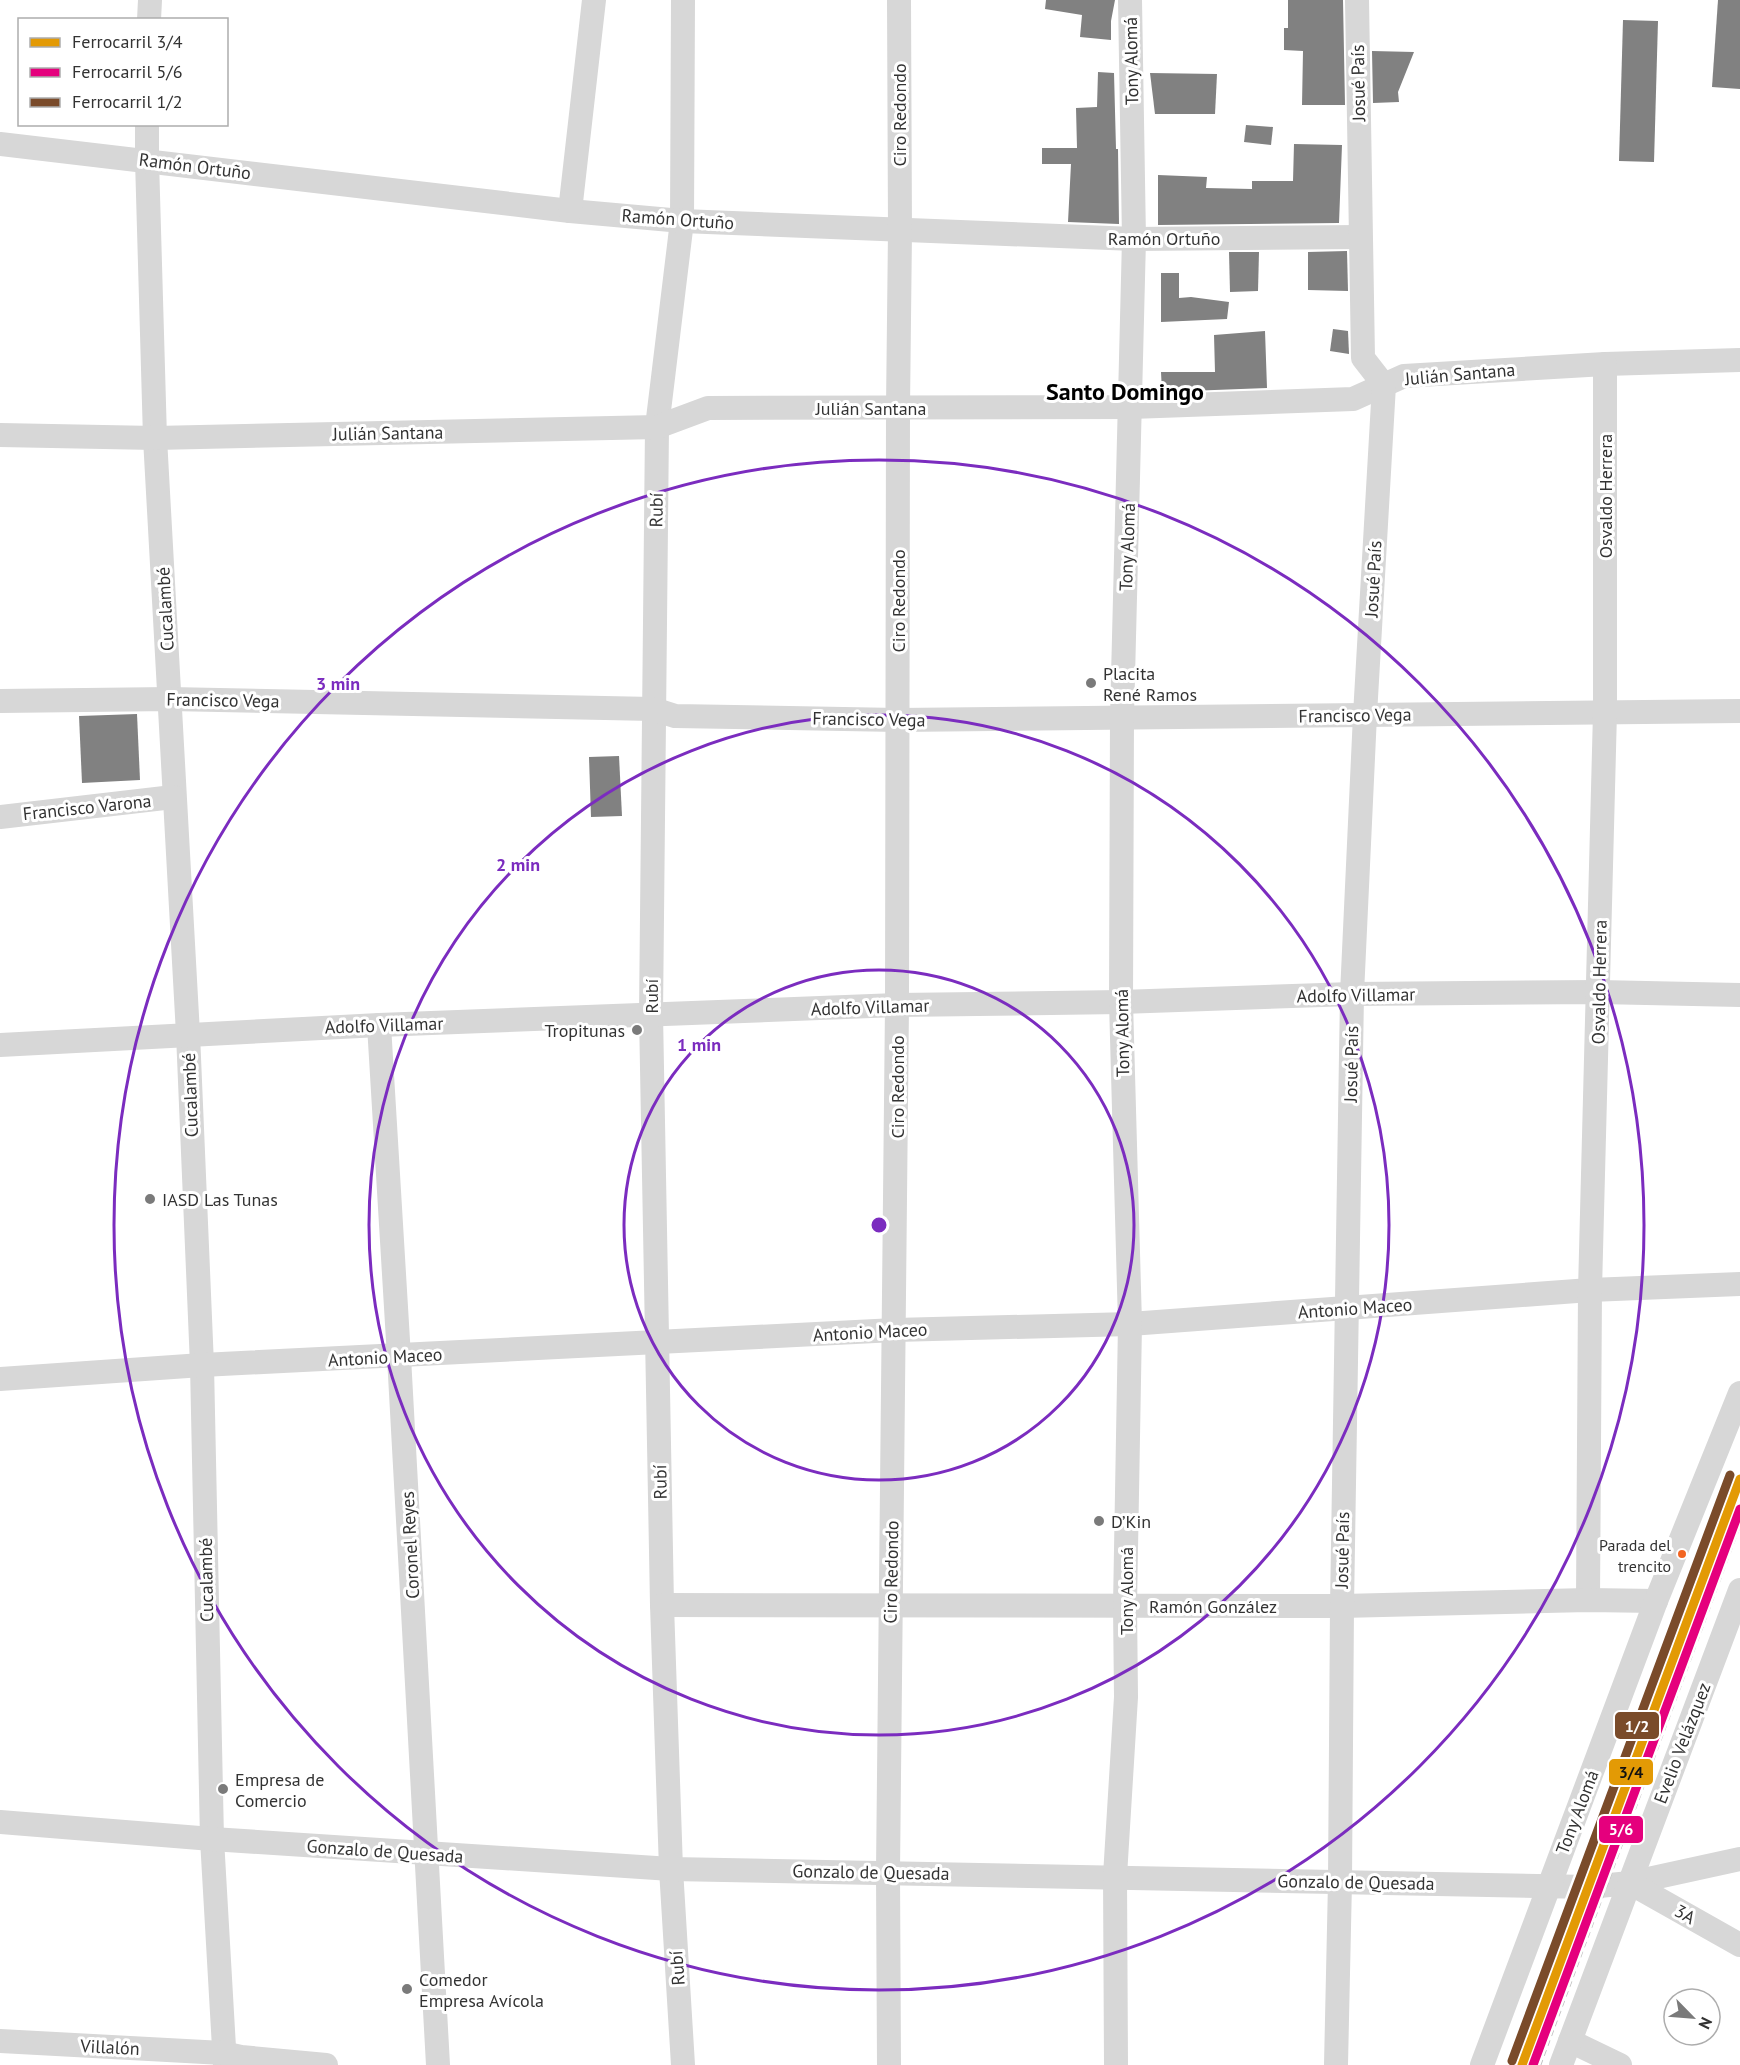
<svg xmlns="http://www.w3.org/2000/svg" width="1740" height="2065" viewBox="0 0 1740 2065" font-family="'PT Sans',sans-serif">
<rect width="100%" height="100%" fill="#fff"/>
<g fill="#818181">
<path d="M1046,0H1115L1111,21V40L1080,37L1082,15L1045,9Z"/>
<path d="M1288,0H1343L1345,105H1302L1303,51L1284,50V28H1288Z"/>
<path d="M1718,0H1740V89L1712,87Z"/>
<path d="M1623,20L1658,21L1654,162L1619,161Z"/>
<path d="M1372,51L1414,52L1398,92L1399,102L1373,103Z"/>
<path d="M1098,72L1114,73L1116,149H1118L1119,224L1068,222L1071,164H1042V148H1077L1076,108L1097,107Z"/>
<path d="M1150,73L1217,74L1215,114H1155Z"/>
<path d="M1246,125L1273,127L1271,145L1244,142Z"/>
<path d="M1294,144L1342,145L1339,223L1158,225V175L1207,177L1206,188L1252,189V181H1293Z"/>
<path d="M1347,251L1348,291L1308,290V252Z"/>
<path d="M1229,252H1259L1258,291L1230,292Z"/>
<path d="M1161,273H1179V298L1191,297L1229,302L1227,319L1161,322Z"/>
<path d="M1333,329L1348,331L1349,354L1330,351Z"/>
<path d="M1265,331L1267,388L1162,392L1161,372H1215L1214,335Z"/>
<path d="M137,714L140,780L82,783L79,716Z"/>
<path d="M619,756L622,816L591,817L589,757Z"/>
</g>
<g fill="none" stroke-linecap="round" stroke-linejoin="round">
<g stroke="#d7d7d7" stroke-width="24">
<path d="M683,0L682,221L657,427L651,1014L662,1605L671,1869L683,2065"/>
<path d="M149,20L150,0"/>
<path d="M147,124V160L155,438L188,1034L202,1365L212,1839L225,2065"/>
<path d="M0,144L570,211L682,221L1134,239L1360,237"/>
<path d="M570,211L594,0"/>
<path d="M0,435L155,438L657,427L708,408L1131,407L1353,399L1404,376L1605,364L1740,360"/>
<path d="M0,701L170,699L653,709L675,716L898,720L1740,711"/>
<path d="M0,817L173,797"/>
<path d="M379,1025L399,1357L438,2065"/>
<path d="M0,1045L379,1025L897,1005L1121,1002L1352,994L1599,992L1740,995"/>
<path d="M0,1379L202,1365L895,1330L1130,1324L1590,1290L1740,1284"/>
<path d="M1588,1600L1590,1290L1605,712V364"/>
<path d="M662,1605L1342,1606L1588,1600L1656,1601"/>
<path d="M0,1822L212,1839L671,1869L1589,1887L1630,1883L1740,1859"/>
<path d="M1630,1883L1740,1945"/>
<path d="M0,2041L223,2053L241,2057L326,2065"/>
<path d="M1570,2041L1620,2065"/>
<path d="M889,2065L888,1872L897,1005L898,408L900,231L899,0"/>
<path d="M1116,2065L1115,1876L1126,1697L1125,1606L1130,1324L1121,1002L1122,717L1134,239L1130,0"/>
<path d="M1336,2065L1340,1882L1342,1606L1352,994L1365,715L1384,385L1363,358L1357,0"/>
<path d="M1482,2065L1656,1601L1740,1393"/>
<path d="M1561,2065L1740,1590"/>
</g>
<path stroke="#bebebe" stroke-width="4.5" stroke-dasharray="6 4.5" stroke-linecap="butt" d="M1539,2065L1740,1522"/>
<defs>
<path id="rail-1" d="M1522,2065L1740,1479"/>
<path id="rail-2" d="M1533,2065L1740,1509"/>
<path id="rail-3" d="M1512,2061L1730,1475"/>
</defs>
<use href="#rail-1" stroke="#fff" stroke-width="14"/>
<use href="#rail-2" stroke="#fff" stroke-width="14"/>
<use href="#rail-3" stroke="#fff" stroke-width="14"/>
<use href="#rail-1" stroke="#e39a05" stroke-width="9"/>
<use href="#rail-2" stroke="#e5007d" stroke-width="9"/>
<use href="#rail-3" stroke="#7a4b2a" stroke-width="9"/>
</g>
<g fill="none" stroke="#7b2cbf" stroke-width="3">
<circle cx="879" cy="1225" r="255"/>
<circle cx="879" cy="1225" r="510"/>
<circle cx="879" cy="1225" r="765"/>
</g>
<g fill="#7a7a7a" stroke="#fff" stroke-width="2">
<circle cx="1091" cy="683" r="6"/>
<circle cx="637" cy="1030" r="6"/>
<circle cx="150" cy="1199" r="6"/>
<circle cx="1099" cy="1521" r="6"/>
<circle cx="223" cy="1789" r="6"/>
<circle cx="407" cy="1989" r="6"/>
</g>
<circle fill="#f26522" stroke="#fff" stroke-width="2" cx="1682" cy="1554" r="5"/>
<g text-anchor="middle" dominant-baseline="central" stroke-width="6" stroke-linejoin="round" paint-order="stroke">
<g font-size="16" fill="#333" stroke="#fff" text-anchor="end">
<text x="1671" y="1545">Parada del<tspan x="1671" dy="21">trencito</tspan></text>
</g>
<g font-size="18" fill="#333" stroke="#fff">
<text transform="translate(1131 61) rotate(-91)">Tony Alomá</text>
<text transform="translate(1358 83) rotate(-91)">Josué País</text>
<text transform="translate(899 115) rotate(-90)">Ciro Redondo</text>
<text transform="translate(195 166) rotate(7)">Ramón Ortuño</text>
<text transform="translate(678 219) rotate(4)">Ramón Ortuño</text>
<text x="1164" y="238">Ramón Ortuño</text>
<text transform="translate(1460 374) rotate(-5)">Julián Santana</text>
<text x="871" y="408">Julián Santana</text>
<text transform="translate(388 433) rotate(-1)">Julián Santana</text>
<text transform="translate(1605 496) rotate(-90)">Osvaldo Herrera</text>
<text transform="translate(656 510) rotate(-89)">Rubí</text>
<text transform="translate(1127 547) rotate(-88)">Tony Alomá</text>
<text transform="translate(1373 579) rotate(-87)">Josué País</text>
<text transform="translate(898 601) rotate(-90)">Ciro Redondo</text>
<text transform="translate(165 609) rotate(-93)">Cucalambé</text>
<text transform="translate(223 700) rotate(1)">Francisco Vega</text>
<text transform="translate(1355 715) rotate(-1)">Francisco Vega</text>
<text transform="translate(869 719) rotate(1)">Francisco Vega</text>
<text transform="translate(87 807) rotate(-6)">Francisco Varona</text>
<text transform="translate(1599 982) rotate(-89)">Osvaldo Herrera</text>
<text transform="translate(1356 995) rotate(-1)">Adolfo Villamar</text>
<text transform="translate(651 996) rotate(-90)">Rubí</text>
<text transform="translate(870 1007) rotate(-2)">Adolfo Villamar</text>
<text transform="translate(384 1025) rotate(-2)">Adolfo Villamar</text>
<text transform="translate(1122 1033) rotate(-91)">Tony Alomá</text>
<text transform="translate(1351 1064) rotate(-89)">Josué País</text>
<text transform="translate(897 1087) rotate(-90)">Ciro Redondo</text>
<text transform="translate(190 1095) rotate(-92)">Cucalambé</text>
<text transform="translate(1355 1308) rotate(-4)">Antonio Maceo</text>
<text transform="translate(870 1332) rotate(-3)">Antonio Maceo</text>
<text transform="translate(385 1357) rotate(-3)">Antonio Maceo</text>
<text transform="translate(660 1482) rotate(-91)">Rubí</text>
<text transform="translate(410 1545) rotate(-93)">Coronel Reyes</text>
<text transform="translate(1342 1550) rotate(-89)">Josué País</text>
<text transform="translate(891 1572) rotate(-89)">Ciro Redondo</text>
<text transform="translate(206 1580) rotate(-91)">Cucalambé</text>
<text transform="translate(1126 1591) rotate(-90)">Tony Alomá</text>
<text x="1213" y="1606">Ramón González</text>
<text transform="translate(1682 1743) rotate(-69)">Evelio Velázquez</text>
<text transform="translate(1577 1812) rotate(-69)">Tony Alomá</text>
<text transform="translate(385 1851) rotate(4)">Gonzalo de Quesada</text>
<text transform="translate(871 1872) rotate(1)">Gonzalo de Quesada</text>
<text transform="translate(1356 1882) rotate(1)">Gonzalo de Quesada</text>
<text transform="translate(1685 1914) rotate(30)">3A</text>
<text transform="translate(677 1968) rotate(-94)">Rubí</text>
<text transform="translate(110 2047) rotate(3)">Villalón</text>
</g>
<g font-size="18" fill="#333" stroke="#fff" text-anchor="start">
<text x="1103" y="673">Placita<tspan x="1103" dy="21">René Ramos</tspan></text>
<text x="625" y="1030" text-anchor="end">Tropitunas</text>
<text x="162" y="1199">IASD Las Tunas</text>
<text x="1111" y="1521">D’Kin</text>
<text x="235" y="1779">Empresa de<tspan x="235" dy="21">Comercio</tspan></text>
<text x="419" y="1979">Comedor<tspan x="419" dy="21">Empresa Avícola</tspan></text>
</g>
<g font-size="24" font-weight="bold" fill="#000" stroke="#fff">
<text x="1125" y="391">Santo Domingo</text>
</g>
</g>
<circle cx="879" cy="1225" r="9" fill="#7b2cbf" stroke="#fff" stroke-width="3"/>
<g font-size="18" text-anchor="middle" font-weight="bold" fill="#7b2cbf" stroke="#fff" stroke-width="6" stroke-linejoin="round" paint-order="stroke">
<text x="338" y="690">3 min</text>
<text x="518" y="871">2 min</text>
<text x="699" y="1051">1 min</text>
</g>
<g stroke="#fff" stroke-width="2">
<rect x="1614" y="1711" width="46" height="29" rx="6" fill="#7a4b2a"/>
<rect x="1608" y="1758" width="46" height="28" rx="6" fill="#e39a05"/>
<rect x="1598" y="1815" width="46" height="29" rx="6" fill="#e5007d"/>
</g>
<g font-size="16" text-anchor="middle" font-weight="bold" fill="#fff">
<text x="1637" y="1732">1/2</text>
<text x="1621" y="1835">5/6</text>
</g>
<g font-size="16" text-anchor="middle" font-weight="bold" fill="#111">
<text x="1631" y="1778">3/4</text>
</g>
<rect x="18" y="18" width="210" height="108" fill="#ffffff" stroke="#adadad" stroke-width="1.5"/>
<rect x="30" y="38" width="30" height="9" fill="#e39a05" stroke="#adadad" stroke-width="1.5"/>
<text x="72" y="48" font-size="18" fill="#333333">Ferrocarril 3/4</text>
<rect x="30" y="68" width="30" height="9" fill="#e5007d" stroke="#adadad" stroke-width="1.5"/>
<text x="72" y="78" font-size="18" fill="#333333">Ferrocarril 5/6</text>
<rect x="30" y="98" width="30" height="9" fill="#7a4b2a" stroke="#adadad" stroke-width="1.5"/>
<text x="72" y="108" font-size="18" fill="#333333">Ferrocarril 1/2</text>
<g transform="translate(1692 2017) rotate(115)"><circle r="28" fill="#ffffff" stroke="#adadad" stroke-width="1.5"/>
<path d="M0-4.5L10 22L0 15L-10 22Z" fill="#7a7a7a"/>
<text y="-9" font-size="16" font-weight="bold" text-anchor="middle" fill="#333333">N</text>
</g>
</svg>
